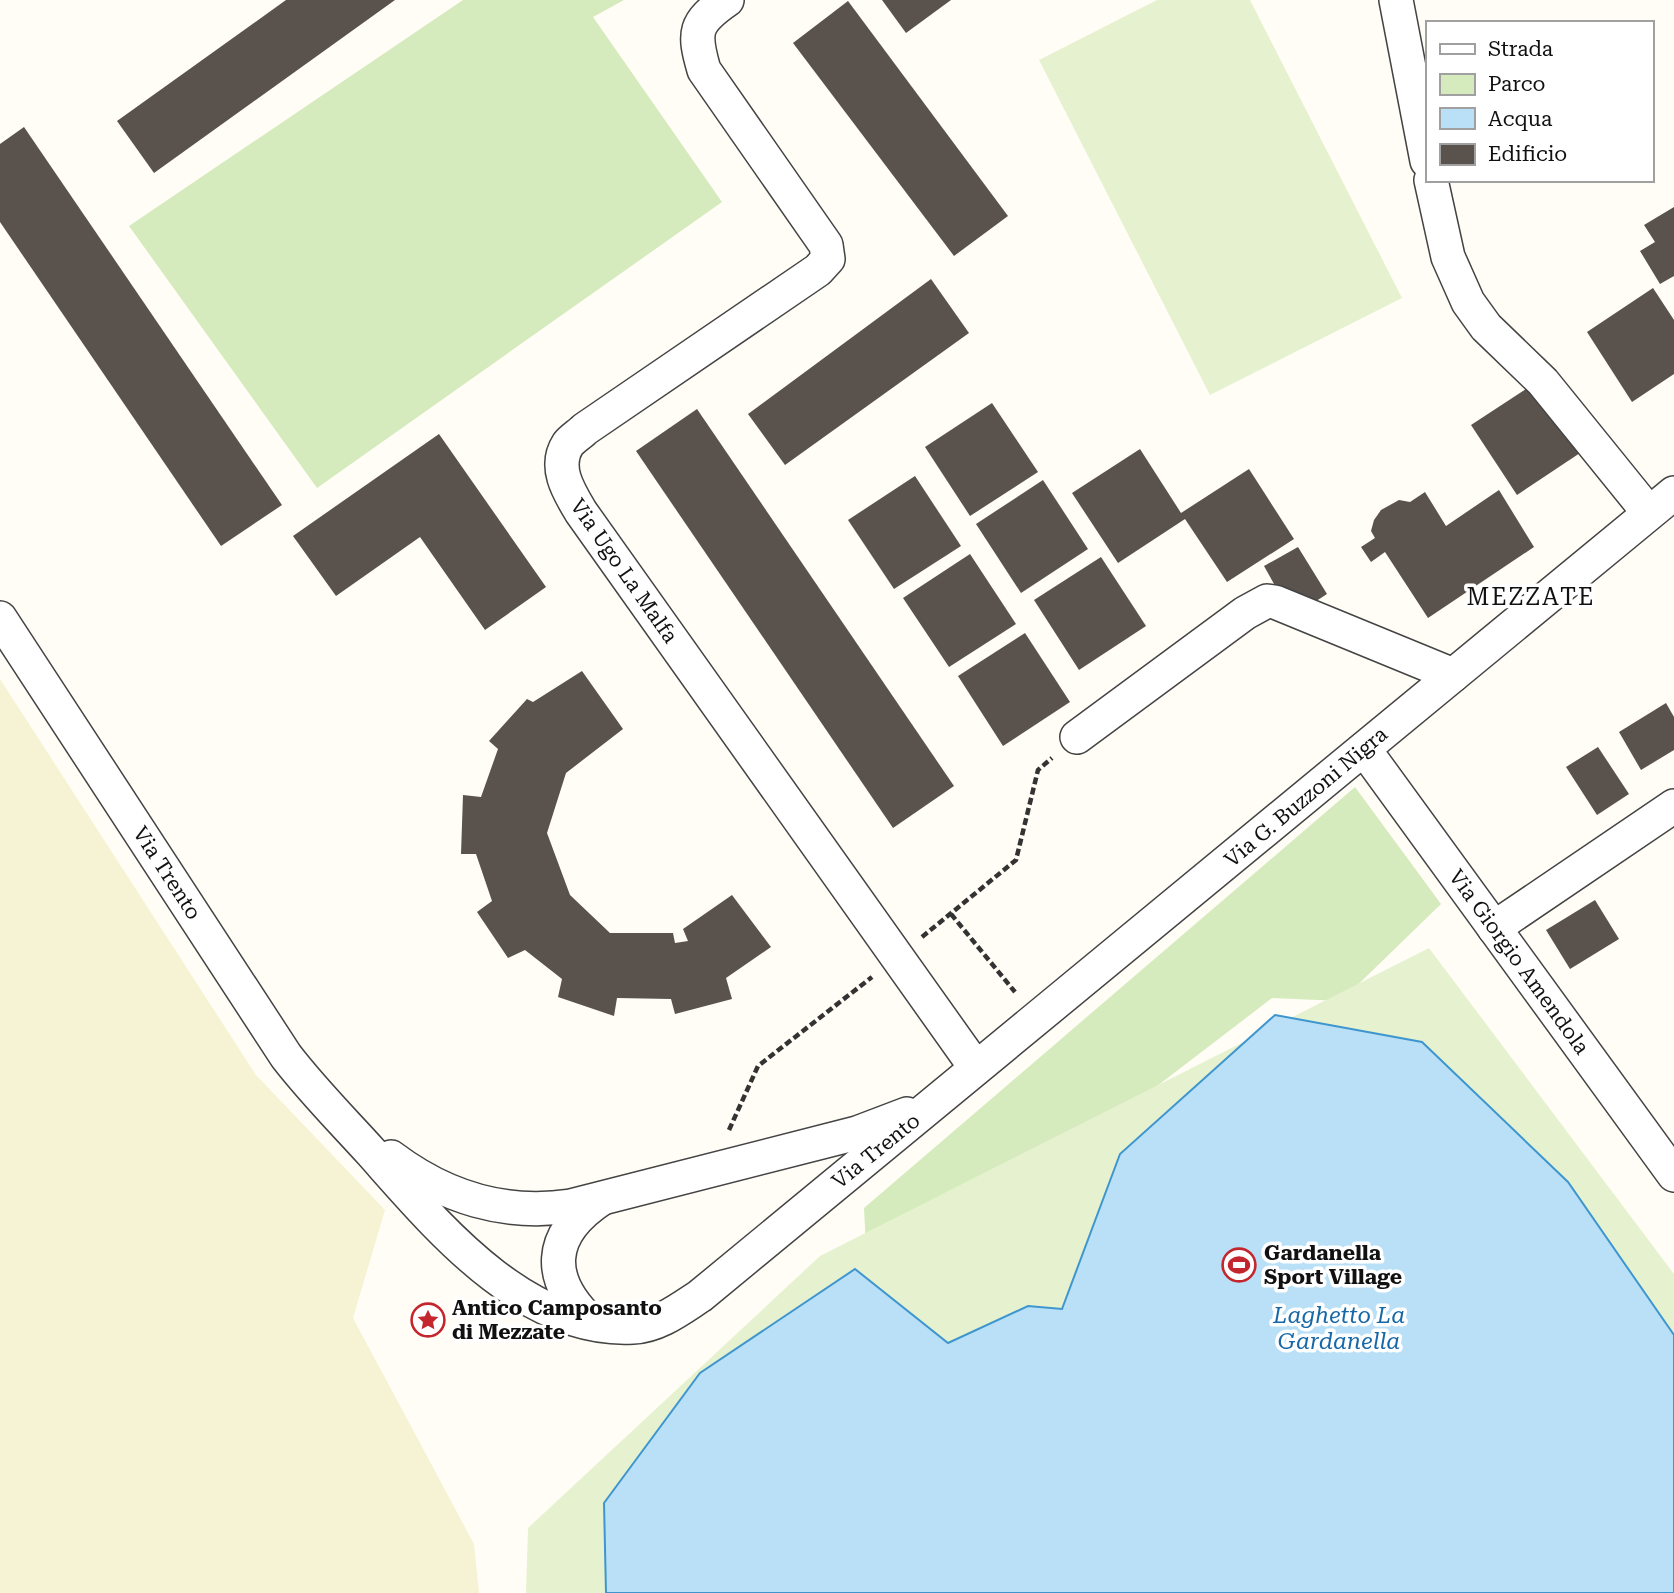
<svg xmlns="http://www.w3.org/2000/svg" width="1674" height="1593" viewBox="0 0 1674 1593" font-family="'Roboto Serif',serif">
<rect width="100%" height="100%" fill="#fffdf5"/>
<path fill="#f6f3d4" d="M0,679L256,1075L385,1210L353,1318L474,1544L479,1593H0Z"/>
<g fill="#d5ebbd">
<path d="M463,0H624L593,17L722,202L317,488L129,226Z"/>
<path d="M1355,787L1441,904L1341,1001L1272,998L1114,1119L867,1268L864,1208Z"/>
</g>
<g fill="#e6f2cf">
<path d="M1157,0H1250L1402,298L1210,395L1039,60Z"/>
<path d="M1429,948L1674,1274V1593H526L528,1528L820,1256Z"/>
</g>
<path fill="#b9e0f7" stroke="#3f96cf" stroke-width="2" d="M1275,1015L1422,1042L1568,1182L1674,1335V1593H606L604,1503L700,1373L855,1269L948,1343L1028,1306L1062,1309L1120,1154Z"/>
<g fill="#5a524d">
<path d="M286,0H395L154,173L117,121Z"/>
<path d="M882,0H951L906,33Z"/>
<path d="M848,1L1008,216L954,256L793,43Z"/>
<path d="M24,127L282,505L221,546L0,222V144Z"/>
<path d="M1674,207V276L1660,284L1640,251L1655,242L1644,225Z"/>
<path d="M931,279L969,333L785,465L748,414Z"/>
<path d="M1653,288L1674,320V374L1632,402L1587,332Z"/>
<path d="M1538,381L1583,451L1517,495L1471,425Z"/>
<path d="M992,403L1038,472L970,516L925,447Z"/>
<path d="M697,409L954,786L893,828L636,451Z"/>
<path d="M439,434L546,587L485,630L420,537L336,596L293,536Z"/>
<path d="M1140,449L1181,513L1249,469L1294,539L1227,582L1185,519L1118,563L1072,493Z"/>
<path d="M915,476L961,546L894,589L848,520Z"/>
<path d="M1043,480L1088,549L1021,593L976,524Z"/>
<path d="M1499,490L1534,547L1428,618L1385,552L1371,562L1361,547L1375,538L1371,531L1374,520L1381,510L1399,500L1410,502L1425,492L1446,526Z"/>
<path d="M1298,547L1327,594L1307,607L1278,591L1264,566Z"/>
<path d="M970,554L1016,624L949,667L903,598Z"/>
<path d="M1101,557L1146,626L1079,670L1034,600Z"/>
<path d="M1025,633L1070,702L1003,746L958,676Z"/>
<path d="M582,671L623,729L566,773L547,833L570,895L610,933H673L675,943L688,941L683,929L732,895L771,947L726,978L732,999L675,1014L671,999L617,998L614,1016L558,997L562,979L525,950L508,958L477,912L492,901L476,854H461L463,795L481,797L498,749L489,741L527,699L533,702Z"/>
<path d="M1666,703L1674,717V750L1641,770L1619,732Z"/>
<path d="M1598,747L1629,794L1597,815L1566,767Z"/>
<path d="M1595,900L1619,939L1570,969L1546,930Z"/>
</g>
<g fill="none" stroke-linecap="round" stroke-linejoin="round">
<defs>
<g id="minor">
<path d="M727,0C694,23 693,32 704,70L826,245L828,259L818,270L585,429C580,434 572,439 568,444C553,467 569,492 581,512L976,1068"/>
<path d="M1396,0L1427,161"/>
<path d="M1431,180L1448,257L1468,302L1486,327L1543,382L1649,513"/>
<path d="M0,618L286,1056C312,1090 342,1120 371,1152C436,1225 524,1333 633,1327C658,1326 680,1309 700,1296L1674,493"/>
<path d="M1077,737L1245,613L1267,601L1275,602L1453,675"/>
<path d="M1364,749L1674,1175"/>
<path d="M1494,928L1674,806"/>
<path d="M391,1157C444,1197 505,1216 571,1206L857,1133L907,1114"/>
<path d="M592,1323C545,1279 547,1235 601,1199"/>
</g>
</defs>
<use href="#minor" stroke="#444" stroke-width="36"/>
<g stroke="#333" stroke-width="4.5" stroke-dasharray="7 3.5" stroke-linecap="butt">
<path d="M951,914L1015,992"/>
<path d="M922,937L1016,860L1038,770L1052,758"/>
<path d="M729,1130L758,1066L872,977"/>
</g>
<use href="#minor" stroke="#fff" stroke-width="33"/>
</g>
<defs>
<symbol id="stadium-ring" viewBox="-11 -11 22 22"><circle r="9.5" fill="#fff" stroke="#c4262e" stroke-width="1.5"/><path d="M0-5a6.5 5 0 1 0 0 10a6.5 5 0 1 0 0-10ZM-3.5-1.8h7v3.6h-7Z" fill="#c4262e"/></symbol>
<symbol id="sight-ring" viewBox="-11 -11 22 22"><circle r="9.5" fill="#fff" stroke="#c4262e" stroke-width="1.5"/><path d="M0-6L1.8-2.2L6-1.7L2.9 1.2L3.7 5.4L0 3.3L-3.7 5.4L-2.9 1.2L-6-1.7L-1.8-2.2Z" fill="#c4262e"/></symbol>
</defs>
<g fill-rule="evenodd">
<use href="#stadium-ring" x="1220" y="1246" width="38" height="38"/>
<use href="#sight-ring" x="409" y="1301" width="38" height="38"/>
</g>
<g text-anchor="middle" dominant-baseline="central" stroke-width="7" stroke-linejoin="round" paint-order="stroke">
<g font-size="21" fill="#111" stroke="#fff">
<text transform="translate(624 571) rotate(55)">Via Ugo La Malfa</text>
<text transform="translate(1306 797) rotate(-40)">Via G. Buzzoni Nigra</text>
<text transform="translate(167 873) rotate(57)">Via Trento</text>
<text transform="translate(1519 962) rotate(54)">Via Giorgio Amendola</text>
<text transform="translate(876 1151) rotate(-39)">Via Trento</text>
</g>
<g font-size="21" font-weight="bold" fill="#111" stroke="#fff" text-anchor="start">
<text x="1264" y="1253">Gardanella<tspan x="1264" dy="24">Sport Village</tspan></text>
<text x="452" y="1308">Antico Camposanto<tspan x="452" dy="24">di Mezzate</tspan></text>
</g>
<g font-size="23" font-style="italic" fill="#1768a6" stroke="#fff">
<text x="1339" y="1315">Laghetto La<tspan x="1339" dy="26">Gardanella</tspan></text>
</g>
<g font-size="24" letter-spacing="2" fill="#111" stroke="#fff">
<text x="1531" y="597">MEZZATE</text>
</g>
</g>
<rect x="1426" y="21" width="228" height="161" fill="#ffffff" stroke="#a0a0a0" stroke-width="2"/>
<rect x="1440" y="44" width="35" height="10" fill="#ffffff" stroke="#a0a0a0" stroke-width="2"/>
<text x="1488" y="56" font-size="21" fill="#111111">Strada</text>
<rect x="1440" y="74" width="35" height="21" fill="#d5ebbd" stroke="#a0a0a0" stroke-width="2"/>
<text x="1488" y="91" font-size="21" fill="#111111">Parco</text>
<rect x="1440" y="108" width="35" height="21" fill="#b9e0f7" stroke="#a0a0a0" stroke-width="2"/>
<text x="1488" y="126" font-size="21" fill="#111111">Acqua</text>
<rect x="1440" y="144" width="35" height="21" fill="#5a524d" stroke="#a0a0a0" stroke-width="2"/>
<text x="1488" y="161" font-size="21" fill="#111111">Edificio</text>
</svg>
